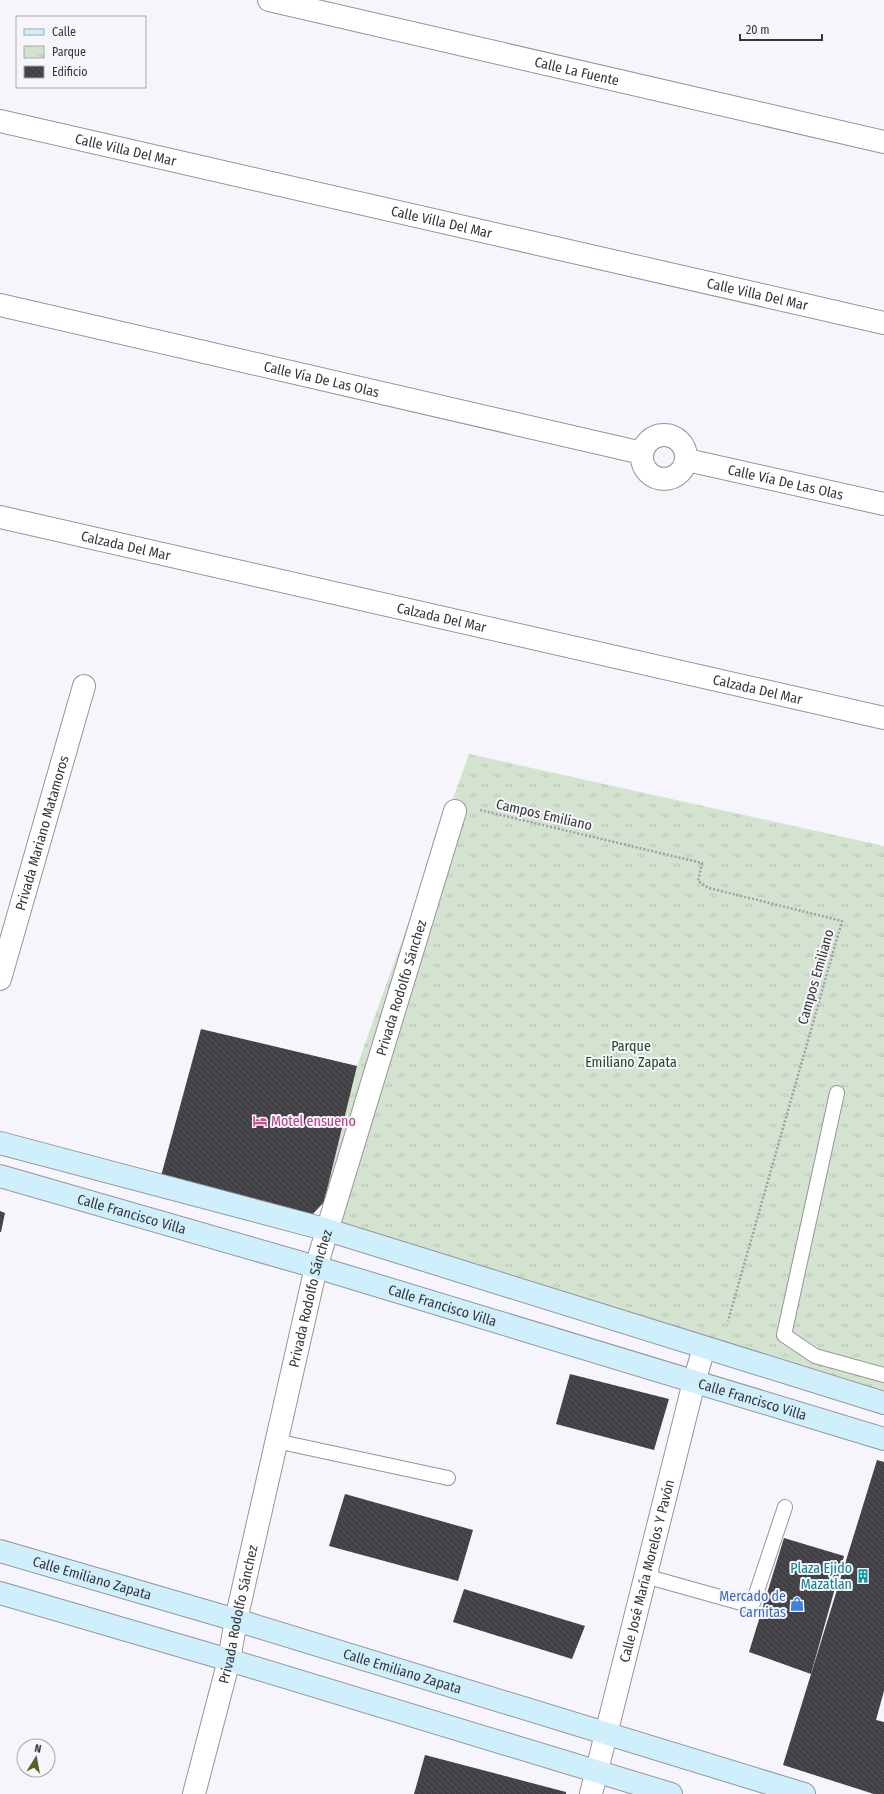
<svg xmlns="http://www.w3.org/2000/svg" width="884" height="1794" viewBox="0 0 884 1794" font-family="'Fira Sans Condensed',sans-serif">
<defs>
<pattern id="park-tufts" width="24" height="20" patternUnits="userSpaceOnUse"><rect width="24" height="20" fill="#d3e3d0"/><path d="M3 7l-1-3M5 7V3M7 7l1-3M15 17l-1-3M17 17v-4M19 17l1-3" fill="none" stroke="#b6c3b3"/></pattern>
<pattern id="building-back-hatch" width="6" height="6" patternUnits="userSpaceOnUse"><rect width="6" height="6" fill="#414045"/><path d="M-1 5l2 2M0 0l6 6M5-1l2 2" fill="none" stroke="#545458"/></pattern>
</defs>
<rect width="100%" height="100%" fill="#f5f5fb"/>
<path fill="url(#park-tufts)" d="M469,754L884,846V1396L356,1238L324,1202L357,1066Z"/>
<g fill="url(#building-back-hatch)">
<path d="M201,1029L357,1066L324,1202L312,1215L161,1176Z"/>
<path d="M0,1211L5,1213L1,1232H0Z"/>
<path d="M570,1374L669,1399L654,1450L556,1424Z"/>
<path d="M877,1460L884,1462V1691L876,1720L884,1722V1794H874L783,1765Z"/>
<path d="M345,1494L473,1530L458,1581L329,1546Z"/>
<path d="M784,1538L844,1556L811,1674L749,1652Z"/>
<path d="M464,1589L585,1626L572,1659L453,1622Z"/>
<path d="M425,1755L566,1792V1794H414Z"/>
</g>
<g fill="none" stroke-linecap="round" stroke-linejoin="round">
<defs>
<g id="lane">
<path d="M837,1093L784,1335L815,1356L884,1375"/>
<path d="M276,1441L448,1478"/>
<path d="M645,1576L752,1606L785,1507"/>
</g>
<g id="street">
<path id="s1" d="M269,0L884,142"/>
<path id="s2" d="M0,121L884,323"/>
<path id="s3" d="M0,305L642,453"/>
<circle cx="664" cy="457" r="22"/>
<path id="s4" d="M687,460L884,504"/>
<path id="s5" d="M0,517L884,718"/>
<path id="s6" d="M0,979L84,686"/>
<path id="s7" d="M194,1794L229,1660L236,1620L316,1267L455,811"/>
<path id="s8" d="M591,1794L694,1382L704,1348"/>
</g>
<g id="secondary">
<path d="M0,1143L328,1230L884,1403"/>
<path id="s9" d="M0,1176L316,1267L884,1439"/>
<path id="s10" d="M0,1551L236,1620L804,1794"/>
<path d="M0,1593L229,1660L671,1794"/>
</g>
</defs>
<use href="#lane" stroke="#95959b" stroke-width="16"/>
<use href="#street" stroke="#95959b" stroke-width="24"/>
<use href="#secondary" stroke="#95959b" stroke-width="24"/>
<path stroke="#a09fa4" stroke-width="2.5" stroke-dasharray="2 2" stroke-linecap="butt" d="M480,810L702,863L698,881L709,888L842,921L728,1321"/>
<use href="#lane" stroke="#fff" stroke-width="14"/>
<use href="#street" stroke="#fff" stroke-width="22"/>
<use href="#secondary" stroke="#d0effc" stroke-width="22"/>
</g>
<defs>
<symbol id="hotel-bare" viewBox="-9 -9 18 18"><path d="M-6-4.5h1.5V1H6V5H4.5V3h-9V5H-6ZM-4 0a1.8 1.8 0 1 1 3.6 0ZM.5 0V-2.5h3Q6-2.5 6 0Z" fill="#d1479c" stroke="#f5f5fb" stroke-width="2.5" paint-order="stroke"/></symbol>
<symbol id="building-bare" viewBox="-9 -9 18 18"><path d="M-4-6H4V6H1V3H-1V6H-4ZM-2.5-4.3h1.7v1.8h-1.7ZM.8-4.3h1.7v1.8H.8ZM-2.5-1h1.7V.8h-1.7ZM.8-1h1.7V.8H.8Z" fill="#0f9aa8" stroke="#f5f5fb" stroke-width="2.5" paint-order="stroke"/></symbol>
<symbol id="shop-bare" viewBox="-9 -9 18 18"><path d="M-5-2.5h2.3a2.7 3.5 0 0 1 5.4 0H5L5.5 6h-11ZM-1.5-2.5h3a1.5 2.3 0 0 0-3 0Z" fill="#3f7fe0" stroke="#f5f5fb" stroke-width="2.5" paint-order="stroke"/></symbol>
</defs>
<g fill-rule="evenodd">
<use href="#hotel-bare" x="250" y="1111" width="20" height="20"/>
<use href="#building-bare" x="853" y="1566" width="20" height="20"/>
<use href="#shop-bare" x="787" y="1594" width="20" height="20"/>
</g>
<g text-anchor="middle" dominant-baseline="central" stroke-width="4" stroke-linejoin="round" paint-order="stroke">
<g font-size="14" fill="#373639" stroke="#f5f5fb">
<text stroke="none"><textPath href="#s1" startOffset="316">Calle La Fuente</textPath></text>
<text stroke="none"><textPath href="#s2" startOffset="129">Calle Villa Del Mar</textPath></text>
<text stroke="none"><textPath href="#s2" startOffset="453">Calle Villa Del Mar</textPath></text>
<text stroke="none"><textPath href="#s2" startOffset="777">Calle Villa Del Mar</textPath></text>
<text stroke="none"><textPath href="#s3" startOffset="330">Calle Vía De Las Olas</textPath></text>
<text stroke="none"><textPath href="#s4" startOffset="101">Calle Vía De Las Olas</textPath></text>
<text stroke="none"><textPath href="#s5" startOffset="129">Calzada Del Mar</textPath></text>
<text stroke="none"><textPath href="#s5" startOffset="453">Calzada Del Mar</textPath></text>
<text stroke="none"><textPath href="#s5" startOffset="777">Calzada Del Mar</textPath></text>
<text transform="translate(544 815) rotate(13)">Campos Emiliano</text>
<text stroke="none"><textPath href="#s6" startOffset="152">Privada Mariano Matamoros</textPath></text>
<text transform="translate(816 977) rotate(-74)">Campos Emiliano</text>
<text stroke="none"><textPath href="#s7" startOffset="833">Privada Rodolfo Sánchez</textPath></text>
<text stroke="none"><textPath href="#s9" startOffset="137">Calle Francisco Villa</textPath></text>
<text stroke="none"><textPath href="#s7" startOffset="509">Privada Rodolfo Sánchez</textPath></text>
<text stroke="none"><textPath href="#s9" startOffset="461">Calle Francisco Villa</textPath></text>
<text stroke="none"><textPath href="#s9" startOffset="785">Calle Francisco Villa</textPath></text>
<text stroke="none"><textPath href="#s8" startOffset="230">Calle José María Morelos Y Pavón</textPath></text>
<text stroke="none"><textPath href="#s10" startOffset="96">Calle Emiliano Zapata</textPath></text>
<text stroke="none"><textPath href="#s7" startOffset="185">Privada Rodolfo Sánchez</textPath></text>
<text stroke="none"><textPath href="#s10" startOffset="420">Calle Emiliano Zapata</textPath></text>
</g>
<g font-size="14" fill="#274620" stroke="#f5f5fb">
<text x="631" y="1046">Parque<tspan x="631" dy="16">Emiliano Zapata</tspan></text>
</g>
<g font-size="14" fill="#b23c85" stroke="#f5f5fb" text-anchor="start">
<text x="271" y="1121">Motel ensueno</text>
</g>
<g font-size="14" fill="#0d838f" stroke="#f5f5fb" text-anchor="end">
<text x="852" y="1568">Plaza Ejido<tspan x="852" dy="16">Mazatlan</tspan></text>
</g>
<g font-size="14" fill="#366cbe" stroke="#f5f5fb" text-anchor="end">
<text x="786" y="1596">Mercado de<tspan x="786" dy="16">Carnitas</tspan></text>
</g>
</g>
<rect x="16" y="16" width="130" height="72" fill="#f5f5fb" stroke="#a9a9ad"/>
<rect x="24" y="29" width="20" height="6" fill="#d0effc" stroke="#a9a9ad"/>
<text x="52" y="36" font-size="12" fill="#373639">Calle</text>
<rect x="24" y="46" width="20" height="12" fill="url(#park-tufts)" stroke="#a9a9ad"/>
<text x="52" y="56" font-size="12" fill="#373639">Parque</text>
<rect x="24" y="66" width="20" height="12" fill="url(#building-back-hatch)" stroke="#a9a9ad"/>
<text x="52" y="76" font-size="12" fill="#373639">Edificio</text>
<g transform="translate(36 1758) rotate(11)"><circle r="19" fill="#f5f5fb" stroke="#a9a9ad"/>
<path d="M0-3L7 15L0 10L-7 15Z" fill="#5e5e2b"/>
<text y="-6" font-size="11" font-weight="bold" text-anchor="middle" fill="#373639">N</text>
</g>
<path d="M740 34v6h82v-6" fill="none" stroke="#373639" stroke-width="2"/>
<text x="746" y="34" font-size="12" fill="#373639" stroke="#f5f5fb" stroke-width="3" paint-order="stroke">20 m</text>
</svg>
